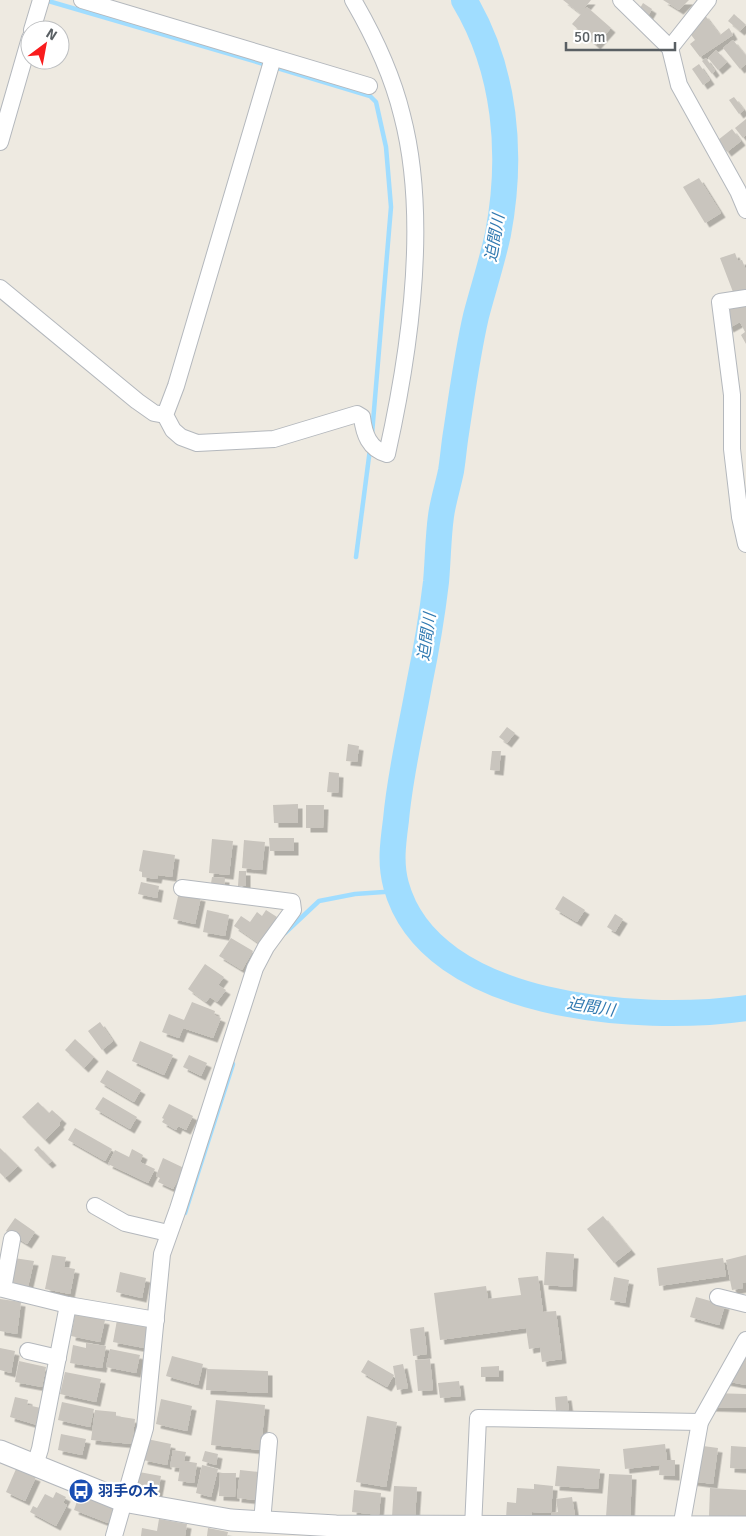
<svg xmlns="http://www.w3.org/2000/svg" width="746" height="1536" viewBox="0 0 746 1536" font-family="Signika,'Noto Sans JP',sans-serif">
<defs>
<filter id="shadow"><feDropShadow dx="4.5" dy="4.5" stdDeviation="0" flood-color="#0004"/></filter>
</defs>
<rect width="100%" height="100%" fill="#eeeae1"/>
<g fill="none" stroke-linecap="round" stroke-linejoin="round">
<g stroke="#a0ddff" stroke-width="4.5">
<path d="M45,0L267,65"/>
<path d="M274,67L370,96L376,102L386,147L391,207L372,434"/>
<path d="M356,557L370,449"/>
<path d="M285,933L319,901L355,894L398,891"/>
<path d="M185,1213L233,1064"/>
</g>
<path stroke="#a0ddff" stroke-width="26" d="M464,0C506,70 513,155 498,234C492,262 483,289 476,316C467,355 462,394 456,433C454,445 453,459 451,471C448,486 443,501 441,516C438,538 438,560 436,582C432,616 426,651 419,685C411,730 400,774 396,820C393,843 390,863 396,885C430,1010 642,1023 746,1008"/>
</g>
<g fill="#c9c5be" filter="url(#shadow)">
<path d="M563,0H591L582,11L587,7L611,28L596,45L572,24L581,14Z"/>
<path d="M663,0H689L679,10Z"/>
<path d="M643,3L652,9L648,16L639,10Z"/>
<path d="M704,14L720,35L729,28L733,35L700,57L690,44L695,40L686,28Z"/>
<path d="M734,14L746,25L740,31L728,21Z"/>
<path d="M733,40L746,56V64L740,69L723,48Z"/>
<path d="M716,50L727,62L718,70L708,58Z"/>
<path d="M706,58L715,71L712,74L702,61Z"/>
<path d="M699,64L710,80L703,85L692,69Z"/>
<path d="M734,97L744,110L739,114L729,100Z"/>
<path d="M746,119V135L743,138L735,128Z"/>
<path d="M732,129L741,141L727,152L718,140Z"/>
<path d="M699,178L721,213L705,223L683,187Z"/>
<path d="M735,253L738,261L742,260L746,270V290L733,292L720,258Z"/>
<path d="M736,301L740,307L746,304V344L741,335L745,332L740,322L729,328L720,310Z"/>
<path d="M507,727L515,733L507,743L499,737Z"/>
<path d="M348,744L359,746L357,762L346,761Z"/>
<path d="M492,751H501L499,771L490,770Z"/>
<path d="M329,772L339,773L338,793L327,792Z"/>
<path d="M298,804V823H274L273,805Z"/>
<path d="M306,805H324L323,828H306Z"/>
<path d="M269,838H294V851H270Z"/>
<path d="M212,839L233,841L229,875L209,873Z"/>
<path d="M244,840L265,842L262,870L242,868Z"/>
<path d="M143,850L175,855L172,877L158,875L157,879L142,877V872L139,871Z"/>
<path d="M239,871H246V886H238Z"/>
<path d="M212,877L225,878L224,891L210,890Z"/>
<path d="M141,882L159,886L157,898L138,894Z"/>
<path d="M179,892L201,897L195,924L173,919Z"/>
<path d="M563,896L585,910L577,922L555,909Z"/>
<path d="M207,910L229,915L225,936L203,932Z"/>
<path d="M266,910L277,917L260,944L234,926L241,916L250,922L257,912L262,916Z"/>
<path d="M615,914L623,919L615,932L607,927Z"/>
<path d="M231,938L253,951L242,970L219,956Z"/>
<path d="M205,964L224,977L218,985L226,990L217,1002L210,997L206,1002L188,989Z"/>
<path d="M192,1002L215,1011L214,1015L221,1018L213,1038L183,1028L179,1038L162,1032L169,1014L184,1020Z"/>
<path d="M100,1022L113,1041L102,1050L88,1031Z"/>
<path d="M75,1039L94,1057L84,1068L65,1050Z"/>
<path d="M140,1041L173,1055L164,1075L132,1061Z"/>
<path d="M189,1055L207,1063L201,1076L183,1067Z"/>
<path d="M107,1070L141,1090L134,1102L100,1082Z"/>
<path d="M103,1097L137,1117L130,1129L95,1109Z"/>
<path d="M38,1102L49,1113L52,1110L62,1119L59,1123L60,1125L45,1140L22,1117Z"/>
<path d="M169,1104L193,1116L186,1130L178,1126L176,1130L162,1122L164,1119L162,1118Z"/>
<path d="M75,1128L112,1149L105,1161L68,1140Z"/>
<path d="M38,1146L52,1161L48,1164L34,1150Z"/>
<path d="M0,1148L18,1166L5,1178L0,1173Z"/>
<path d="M132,1149L143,1155L140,1162L155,1169L148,1183L108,1164L115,1150L129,1157Z"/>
<path d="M163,1158L184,1168L173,1189L158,1182L160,1178L156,1176Z"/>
<path d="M603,1216L631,1250L614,1263L587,1229Z"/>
<path d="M15,1218L35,1232L27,1244L6,1231Z"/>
<path d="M546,1252L574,1254L572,1287L544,1285Z"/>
<path d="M52,1255L66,1257L64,1267L75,1269L70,1294L45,1289Z"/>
<path d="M746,1255V1282L742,1283L743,1288L732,1290L726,1260Z"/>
<path d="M14,1258L34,1261L28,1287L9,1283Z"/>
<path d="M723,1258L726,1276L659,1286L657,1268Z"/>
<path d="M120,1272L146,1278L142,1298L116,1292Z"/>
<path d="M538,1276L543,1312L556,1311L562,1359L542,1362L540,1347L529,1349L526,1328L440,1340L434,1293L486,1286L488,1299L521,1295L518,1278Z"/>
<path d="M614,1277L629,1280L625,1303L610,1300Z"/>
<path d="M696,1297L725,1305L719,1325L690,1317Z"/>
<path d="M0,1299L21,1302L17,1334L0,1331Z"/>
<path d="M75,1314L105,1320L100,1342L71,1336Z"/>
<path d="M117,1320L148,1327L144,1348L113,1342Z"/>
<path d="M424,1327L427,1354L413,1356L410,1329Z"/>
<path d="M86,1343L106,1346L102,1368L70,1363L73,1345L86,1348Z"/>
<path d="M0,1348L15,1351L11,1373L0,1370Z"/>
<path d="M110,1349L140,1355L136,1373L106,1367Z"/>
<path d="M172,1356L203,1364L198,1385L166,1376Z"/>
<path d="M730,1356L746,1358V1385L719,1380Z"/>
<path d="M430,1359L433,1390L418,1391L415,1360Z"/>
<path d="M368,1360L394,1375L387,1387L361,1372Z"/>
<path d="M19,1361L46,1367L42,1387L15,1382Z"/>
<path d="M403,1364L408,1388L397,1390L393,1366Z"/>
<path d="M499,1366V1377H481V1367Z"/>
<path d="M207,1369L268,1371V1393L206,1390Z"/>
<path d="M65,1372L101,1379L96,1402L60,1394Z"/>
<path d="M459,1381L461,1396L440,1398L438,1383Z"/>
<path d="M710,1393L746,1394V1408L710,1407Z"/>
<path d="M567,1396L569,1410L556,1411L555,1397Z"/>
<path d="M15,1397L28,1400L27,1405L41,1408L37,1425L10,1417Z"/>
<path d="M161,1399L192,1406L187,1431L156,1424Z"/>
<path d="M216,1400L265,1405L261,1450L211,1445Z"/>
<path d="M62,1402L94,1409L90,1427L58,1420Z"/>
<path d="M95,1410L116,1412V1416L135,1419L132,1444L91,1440Z"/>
<path d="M367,1416L397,1422L386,1487L356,1482Z"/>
<path d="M61,1434L86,1439L82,1455L58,1450Z"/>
<path d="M147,1439L171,1444L167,1465L143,1460Z"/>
<path d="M665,1444L667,1460H675V1476L659,1475L660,1465L625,1469L623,1449Z"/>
<path d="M688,1444L718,1448L713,1484L683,1480Z"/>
<path d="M731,1446L746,1447V1469L730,1468Z"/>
<path d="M173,1450L186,1452L184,1461L197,1463L194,1483L178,1481L180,1468L170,1467Z"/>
<path d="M205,1451L218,1454L216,1465L202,1461Z"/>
<path d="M202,1465L218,1469L211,1497L196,1493Z"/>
<path d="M557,1466L600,1469L598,1489L555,1486Z"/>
<path d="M16,1469L36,1477L25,1501L6,1492Z"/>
<path d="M240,1470L259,1472L256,1500L237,1498Z"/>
<path d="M139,1472L161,1476L157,1497L135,1493Z"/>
<path d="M220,1473H236L235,1497L219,1496Z"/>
<path d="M609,1474L632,1475L630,1519L606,1517Z"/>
<path d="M534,1484L553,1486L551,1513L532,1512L531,1520L506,1518L507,1502L516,1503L517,1488L534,1489Z"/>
<path d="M394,1486L417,1487L415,1518L392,1517Z"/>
<path d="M710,1488L746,1490V1517L709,1516Z"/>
<path d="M354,1490L381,1493L379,1515L352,1512Z"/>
<path d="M56,1492L66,1497L63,1503L67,1505L56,1526L30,1512L33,1506L37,1508L45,1494L53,1498Z"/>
<path d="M80,1493L115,1506L108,1523L74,1510Z"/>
<path d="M572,1497L576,1522L551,1519V1513L558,1512L556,1499Z"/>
<path d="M159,1519L187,1524L185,1536H141L142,1528L157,1531Z"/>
<path d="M208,1528L228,1532L227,1536H207Z"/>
</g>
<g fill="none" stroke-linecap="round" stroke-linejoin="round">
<defs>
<g id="minor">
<path d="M82,0L369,86"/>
<path d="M621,0L670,48L679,85L738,191L746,210"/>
<path d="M32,30L41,0"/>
<path d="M670,48L708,0"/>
<path d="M273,58L176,386L165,415L173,430L181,437L197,443L274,439L357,414L362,417C364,434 369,449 387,454C410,351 429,218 402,115C392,74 374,36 353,0"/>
<path d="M0,142L30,38"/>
<path d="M0,288L137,401L154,413L165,415"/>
<path d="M746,298L720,302L732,395V449L740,517L746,544"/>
<path d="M95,1206L125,1223L168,1233"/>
<path d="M12,1239L3,1289L68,1305L156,1320"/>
<path d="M718,1297L746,1304"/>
<path d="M28,1351L58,1358"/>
<path d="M35,1465L40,1449L68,1305"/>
<path d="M262,1522L269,1441"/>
<path d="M473,1528L478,1418L700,1422"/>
<path d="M681,1528L700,1422L746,1340"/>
<path d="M114,1536L145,1428L162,1254L178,1209L255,968L266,947L293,910L292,902L182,888"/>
</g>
<path id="tertiary" d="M0,1451L123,1501L231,1520L336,1526L746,1527"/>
</defs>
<use href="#minor" stroke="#b4b8bd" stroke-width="18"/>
<use href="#tertiary" stroke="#b4b8bd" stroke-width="23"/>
<use href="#minor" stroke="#fff" stroke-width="16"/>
<use href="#tertiary" stroke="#fff" stroke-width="21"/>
</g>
<defs>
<symbol id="bus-disc" viewBox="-11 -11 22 22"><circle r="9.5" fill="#1a4fb4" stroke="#fff"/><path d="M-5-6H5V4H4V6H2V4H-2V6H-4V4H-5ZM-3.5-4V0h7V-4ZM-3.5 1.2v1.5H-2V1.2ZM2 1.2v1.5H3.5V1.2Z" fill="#fff"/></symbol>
</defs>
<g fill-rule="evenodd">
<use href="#bus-disc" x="67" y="1477" width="28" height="28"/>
</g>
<g text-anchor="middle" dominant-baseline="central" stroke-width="4.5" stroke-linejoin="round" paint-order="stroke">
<g font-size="15" font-weight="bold" fill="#164399" stroke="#fff" text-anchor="start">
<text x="98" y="1491">羽手の木</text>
</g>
<g font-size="16" font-style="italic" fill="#327ab1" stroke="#fff">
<text transform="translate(495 238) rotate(-80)">迫間川</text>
<text transform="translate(427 637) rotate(-82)">迫間川</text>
<text transform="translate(591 1007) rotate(9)">迫間川</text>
</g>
</g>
<g transform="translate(45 45) rotate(32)"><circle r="24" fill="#ffffff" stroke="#bdbfc1"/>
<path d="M0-4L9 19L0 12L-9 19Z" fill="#f91c1d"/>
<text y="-8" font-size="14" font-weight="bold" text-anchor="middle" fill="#595f63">N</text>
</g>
<path d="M566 42v8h109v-8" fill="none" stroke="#595f63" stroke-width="2.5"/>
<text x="574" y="42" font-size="15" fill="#595f63" stroke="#ffffff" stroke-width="4" paint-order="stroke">50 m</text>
</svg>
